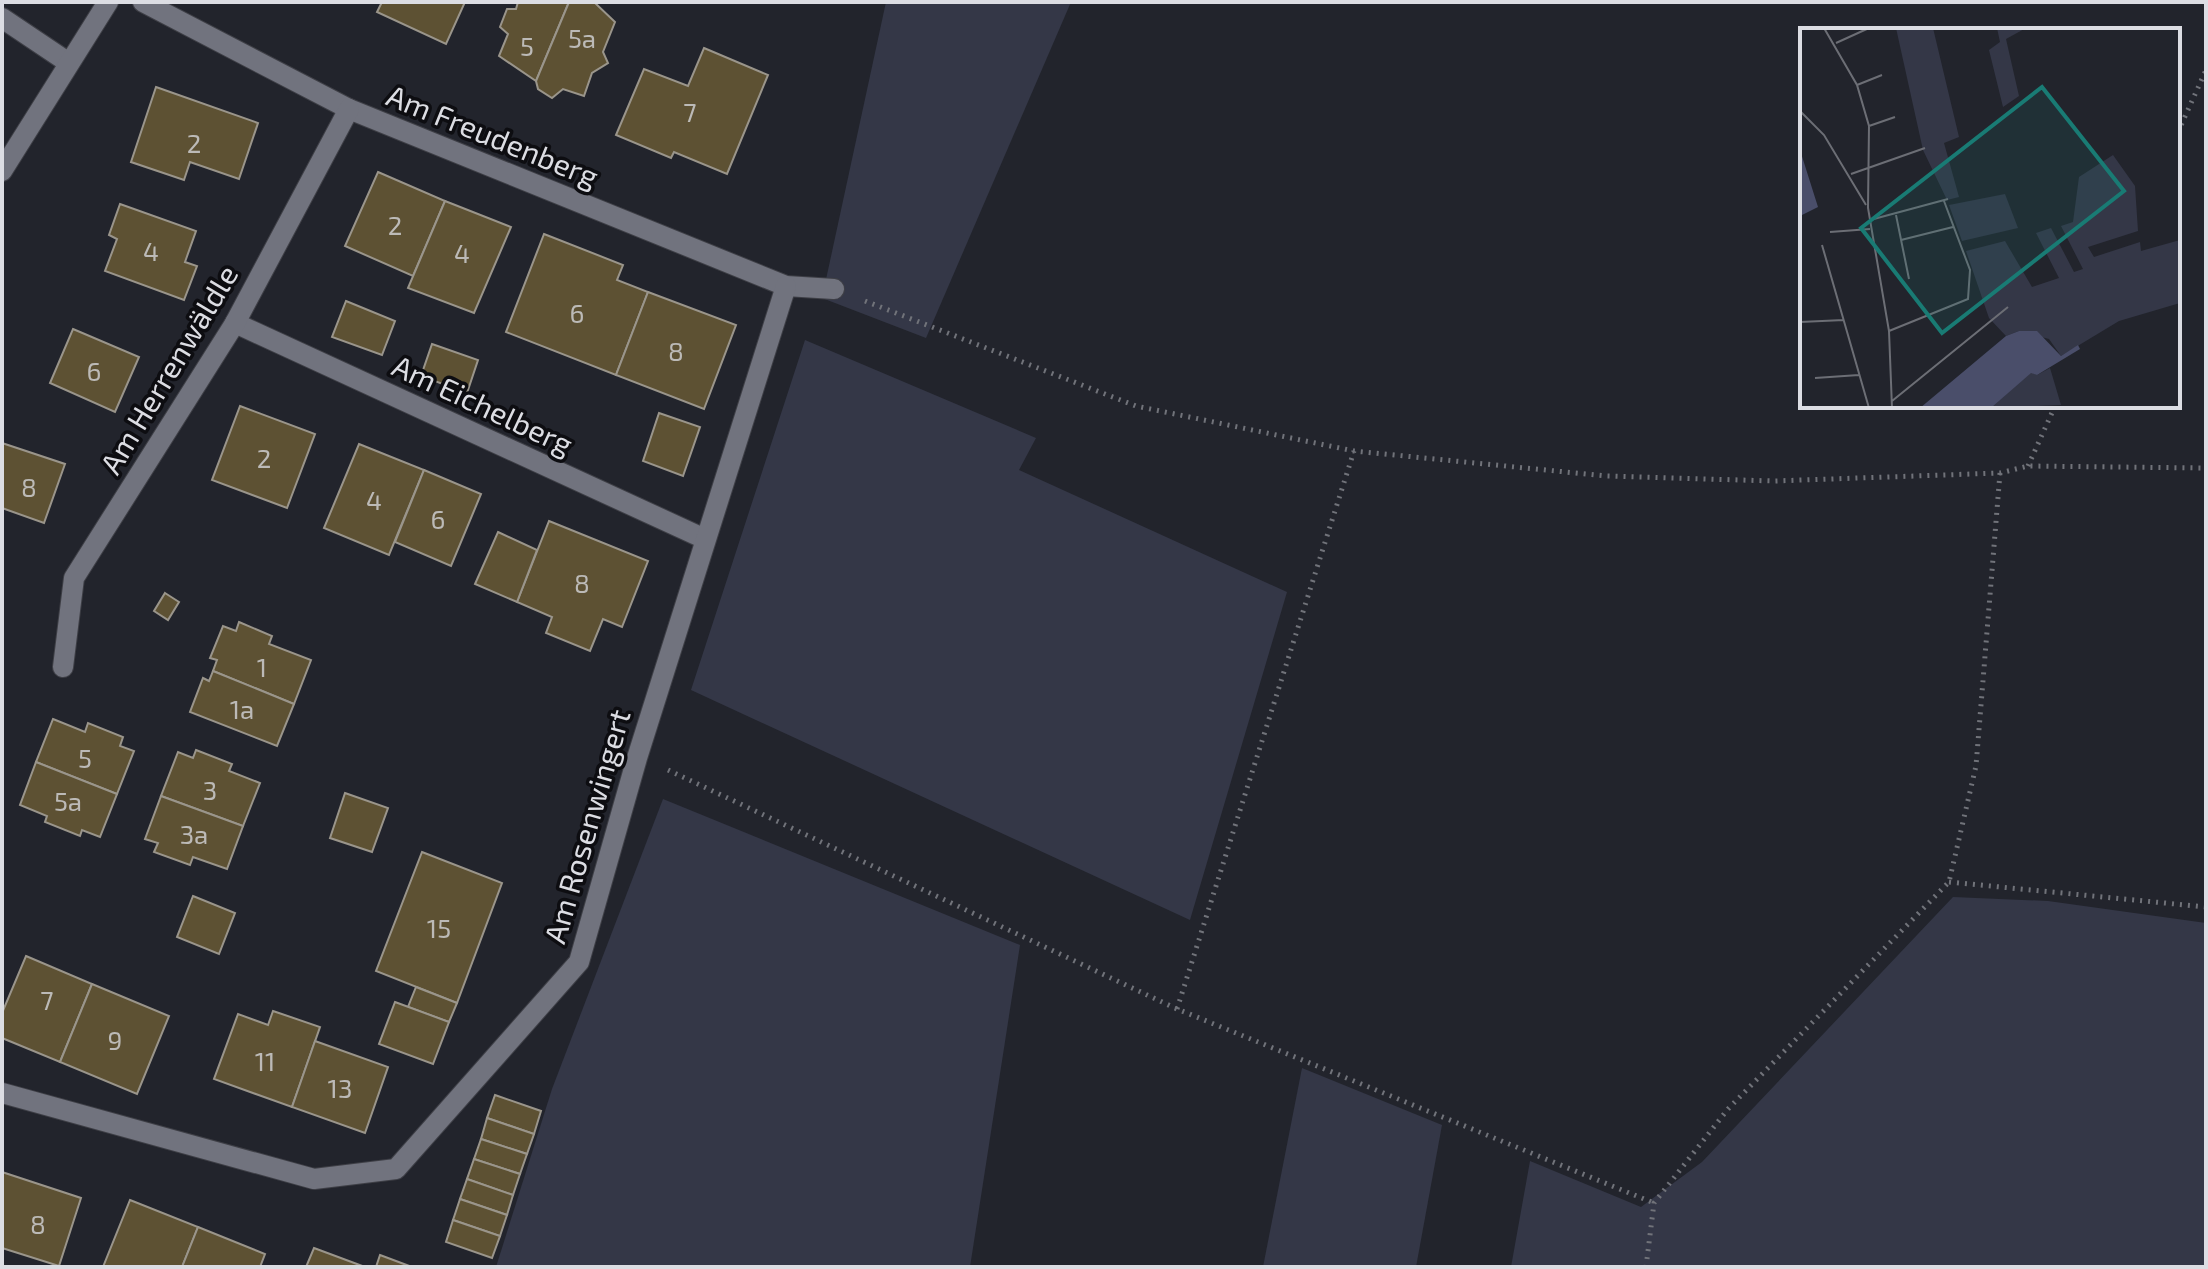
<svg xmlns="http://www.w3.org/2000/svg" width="2208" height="1269" viewBox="0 0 2208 1269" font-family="'Exo 2',sans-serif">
<rect width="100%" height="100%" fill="#22242c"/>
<g fill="#343747">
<path d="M886,2H1071L926,338L822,298Z"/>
<path d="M805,340L1036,438L1019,470L1287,592L1190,920L691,690Z"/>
<path d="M663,799L1020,945L970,1267H496L552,1089Z"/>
<path d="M1953,897L2048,901L2206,923V1267H1511L1530,1161L1641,1207L1702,1162Z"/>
<path d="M1302,1068L1442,1125L1416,1267H1263Z"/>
</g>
<g fill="#5d5133" stroke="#9a958b" stroke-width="2">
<path d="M382,2H465L446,44L377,12Z"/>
<path d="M518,2H569L536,81L499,56L508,34L500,27L507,9H516Z"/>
<path d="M569,2H594L615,22L603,52L608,63L592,73L584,96L563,89L552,98L538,89L536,81Z"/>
<path d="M704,48L768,75L727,174L674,152L671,158L616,135L644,69L688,86Z"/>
<path d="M156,87L258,123L239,179L190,162L184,180L131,162Z"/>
<path d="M378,172L445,201L413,276L345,246Z"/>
<path d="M445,201L511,227L474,313L408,288Z"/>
<path d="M120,204L196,231L185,262L197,266L184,300L105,271L117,239L109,235Z"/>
<path d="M544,234L623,265L617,280L648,292L616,375L506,332Z"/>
<path d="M648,292L736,325L704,409L616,375Z"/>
<path d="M346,301L395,321L382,355L332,337Z"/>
<path d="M73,329L139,357L115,412L50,383Z"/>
<path d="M432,344L478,360L467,393L421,376Z"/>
<path d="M240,406L315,434L287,508L212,480Z"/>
<path d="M659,413L700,427L683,476L643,461Z"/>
<path d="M2,443L65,464L44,523L2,508Z"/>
<path d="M359,444L424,470L389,555L324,528Z"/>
<path d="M424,470L481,494L451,566L395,542Z"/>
<path d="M549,521L648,561L622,627L603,619L590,651L546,633L552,617L517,602Z"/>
<path d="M498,532L537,550L517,602L475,584Z"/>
<path d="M165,593L179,602L168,620L154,611Z"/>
<path d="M239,622L272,636L269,644L311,660L294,704L213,671L217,660L210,658L223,626L236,631Z"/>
<path d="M213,671L294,704L277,746L190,712L203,678L209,681Z"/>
<path d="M53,719L85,732L88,723L123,737L120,746L134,751L117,794L36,762Z"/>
<path d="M196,750L232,764L229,771L260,783L243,826L161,796L178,752L193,758Z"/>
<path d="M36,762L117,794L100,837L82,830L80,836L45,822L47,816L20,805Z"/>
<path d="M345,793L388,808L372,852L330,838Z"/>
<path d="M161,796L243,826L227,869L193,857L190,865L154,852L158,843L145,839Z"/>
<path d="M422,852L502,883L457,1003L376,971Z"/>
<path d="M193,896L235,913L219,954L177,937Z"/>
<path d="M26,956L92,984L60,1062L2,1038V1013Z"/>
<path d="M92,984L169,1016L137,1094L60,1062Z"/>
<path d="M416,987L457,1003L449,1022L408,1007Z"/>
<path d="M395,1002L449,1022L433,1064L379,1044Z"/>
<path d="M273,1011L320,1027L292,1107L214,1079L238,1014L268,1025Z"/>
<path d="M315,1041L388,1067L365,1133L292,1107Z"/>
<path d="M495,1095L541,1111L534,1134L487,1118Z"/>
<path d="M487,1118L534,1134L527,1154L481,1139Z"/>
<path d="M481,1139L527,1154L520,1174L474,1159Z"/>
<path d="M474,1159L520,1174L513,1195L467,1179Z"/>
<path d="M2,1172L81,1198L59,1266L2,1248Z"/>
<path d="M467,1179L513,1195L507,1215L460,1199Z"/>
<path d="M460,1199L507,1215L500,1236L453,1220Z"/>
<path d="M130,1200L198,1227L182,1267H103Z"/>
<path d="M453,1220L500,1236L492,1258L446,1242Z"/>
<path d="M198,1227L265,1254L260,1267H182Z"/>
<path d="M314,1248L365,1267H306Z"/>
<path d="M380,1255L412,1267H376Z"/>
</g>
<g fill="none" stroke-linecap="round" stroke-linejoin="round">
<defs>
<g id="minor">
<path d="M143,2L349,109L786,286L834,289"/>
<path d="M2,18L69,63"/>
<path d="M2,171L108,2"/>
<path d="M235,323L705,539"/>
<path d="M63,667L74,578L235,323L349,109"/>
<path d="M2,1093L314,1179L396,1169L579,962L637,758L786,286"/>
</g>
</defs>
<use href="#minor" stroke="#3e3f46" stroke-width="22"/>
<g stroke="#71737a" stroke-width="5" stroke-dasharray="2 6" stroke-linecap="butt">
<path d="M2178,132L2206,70"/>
<path d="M865,301L1136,406L1354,451L1606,476L1774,481L2000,473L2028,466L2206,468"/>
<path d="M2028,466L2055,406"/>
<path d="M668,770L1177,1009L1654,1203"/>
<path d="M1949,882L2206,907"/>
<path d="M1177,1009L1354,451"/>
<path d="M1646,1267L1654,1203L1728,1109L1949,882L1976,766L2000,473"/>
</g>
<use href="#minor" stroke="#71737e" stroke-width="20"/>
</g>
<g text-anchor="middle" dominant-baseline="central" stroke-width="7" stroke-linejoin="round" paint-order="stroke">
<g font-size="26" fill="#bcbab7">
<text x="582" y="37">5a</text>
<text x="527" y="45">5</text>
<text x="690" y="111">7</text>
<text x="194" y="142">2</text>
<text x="395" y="224">2</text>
<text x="151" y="250">4</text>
<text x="462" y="252">4</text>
<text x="577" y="312">6</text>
<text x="676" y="350">8</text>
<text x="94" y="370">6</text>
<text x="264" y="457">2</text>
<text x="29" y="486">8</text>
<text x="374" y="499">4</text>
<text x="438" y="518">6</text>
<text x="582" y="582">8</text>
<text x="262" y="666">1</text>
<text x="242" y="708">1a</text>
<text x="85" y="757">5</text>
<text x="210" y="789">3</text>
<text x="68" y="800">5a</text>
<text x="194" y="833">3a</text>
<text x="439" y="927">15</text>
<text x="47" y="999">7</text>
<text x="115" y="1039">9</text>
<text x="265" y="1060">11</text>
<text x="340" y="1087">13</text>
<text x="38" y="1223">8</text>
</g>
<g font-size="30" fill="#dcdde3" stroke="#0d0d11">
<text transform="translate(493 135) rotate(22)">Am Freudenberg</text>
<text transform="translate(168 369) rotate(-59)">Am Herrenwäldle</text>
<text transform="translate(483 404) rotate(25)">Am Eichelberg</text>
<text transform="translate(586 826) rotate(-74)">Am Rosenwingert</text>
</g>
</g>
<g transform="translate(1800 28)">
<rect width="380" height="380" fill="#22242c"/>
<path d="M96,0H133L159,109L144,115L159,169L147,172L123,122ZM197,0H226L206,11L219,68L203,79L189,22L200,14ZM313,127L335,158L338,203L288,219L294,229L340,214L341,223L380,212V275L319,293L261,328L249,311L219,303L206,308L189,290L166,223L205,213L232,259L259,250L236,205L251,200L274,244L283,241L261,198L273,194L279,149ZM205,166L218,200L162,213L149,177ZM250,340L261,377L191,380L231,344L237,347Z" fill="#343747"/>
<path d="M0,122L18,179L0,188ZM219,303H237L261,328L278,317L280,321L237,347L231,345L191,380H120L206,308Z" fill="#4a4e6a"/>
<path fill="none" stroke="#6c6e75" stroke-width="2" d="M24,0L57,57L69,98L68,180L89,303L92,380M36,15L69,0M57,57L82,47M0,83L24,107L66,177M69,98L95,89M51,146L125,120M96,187L109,251M70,192L148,171M30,204L70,201M101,212L153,199M22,217L69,380M0,294L44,292M89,303L168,271L170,242L144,173M15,350L59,347M92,373L208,279"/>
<path fill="#197b74" fill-opacity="0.15" stroke="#197b74" stroke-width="4" d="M242,59L324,163L142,305L61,200Z"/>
<rect width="380" height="380" fill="none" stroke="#dcdde3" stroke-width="4"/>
</g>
<rect width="2208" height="1269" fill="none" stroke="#dcdde3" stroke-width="8"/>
</svg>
